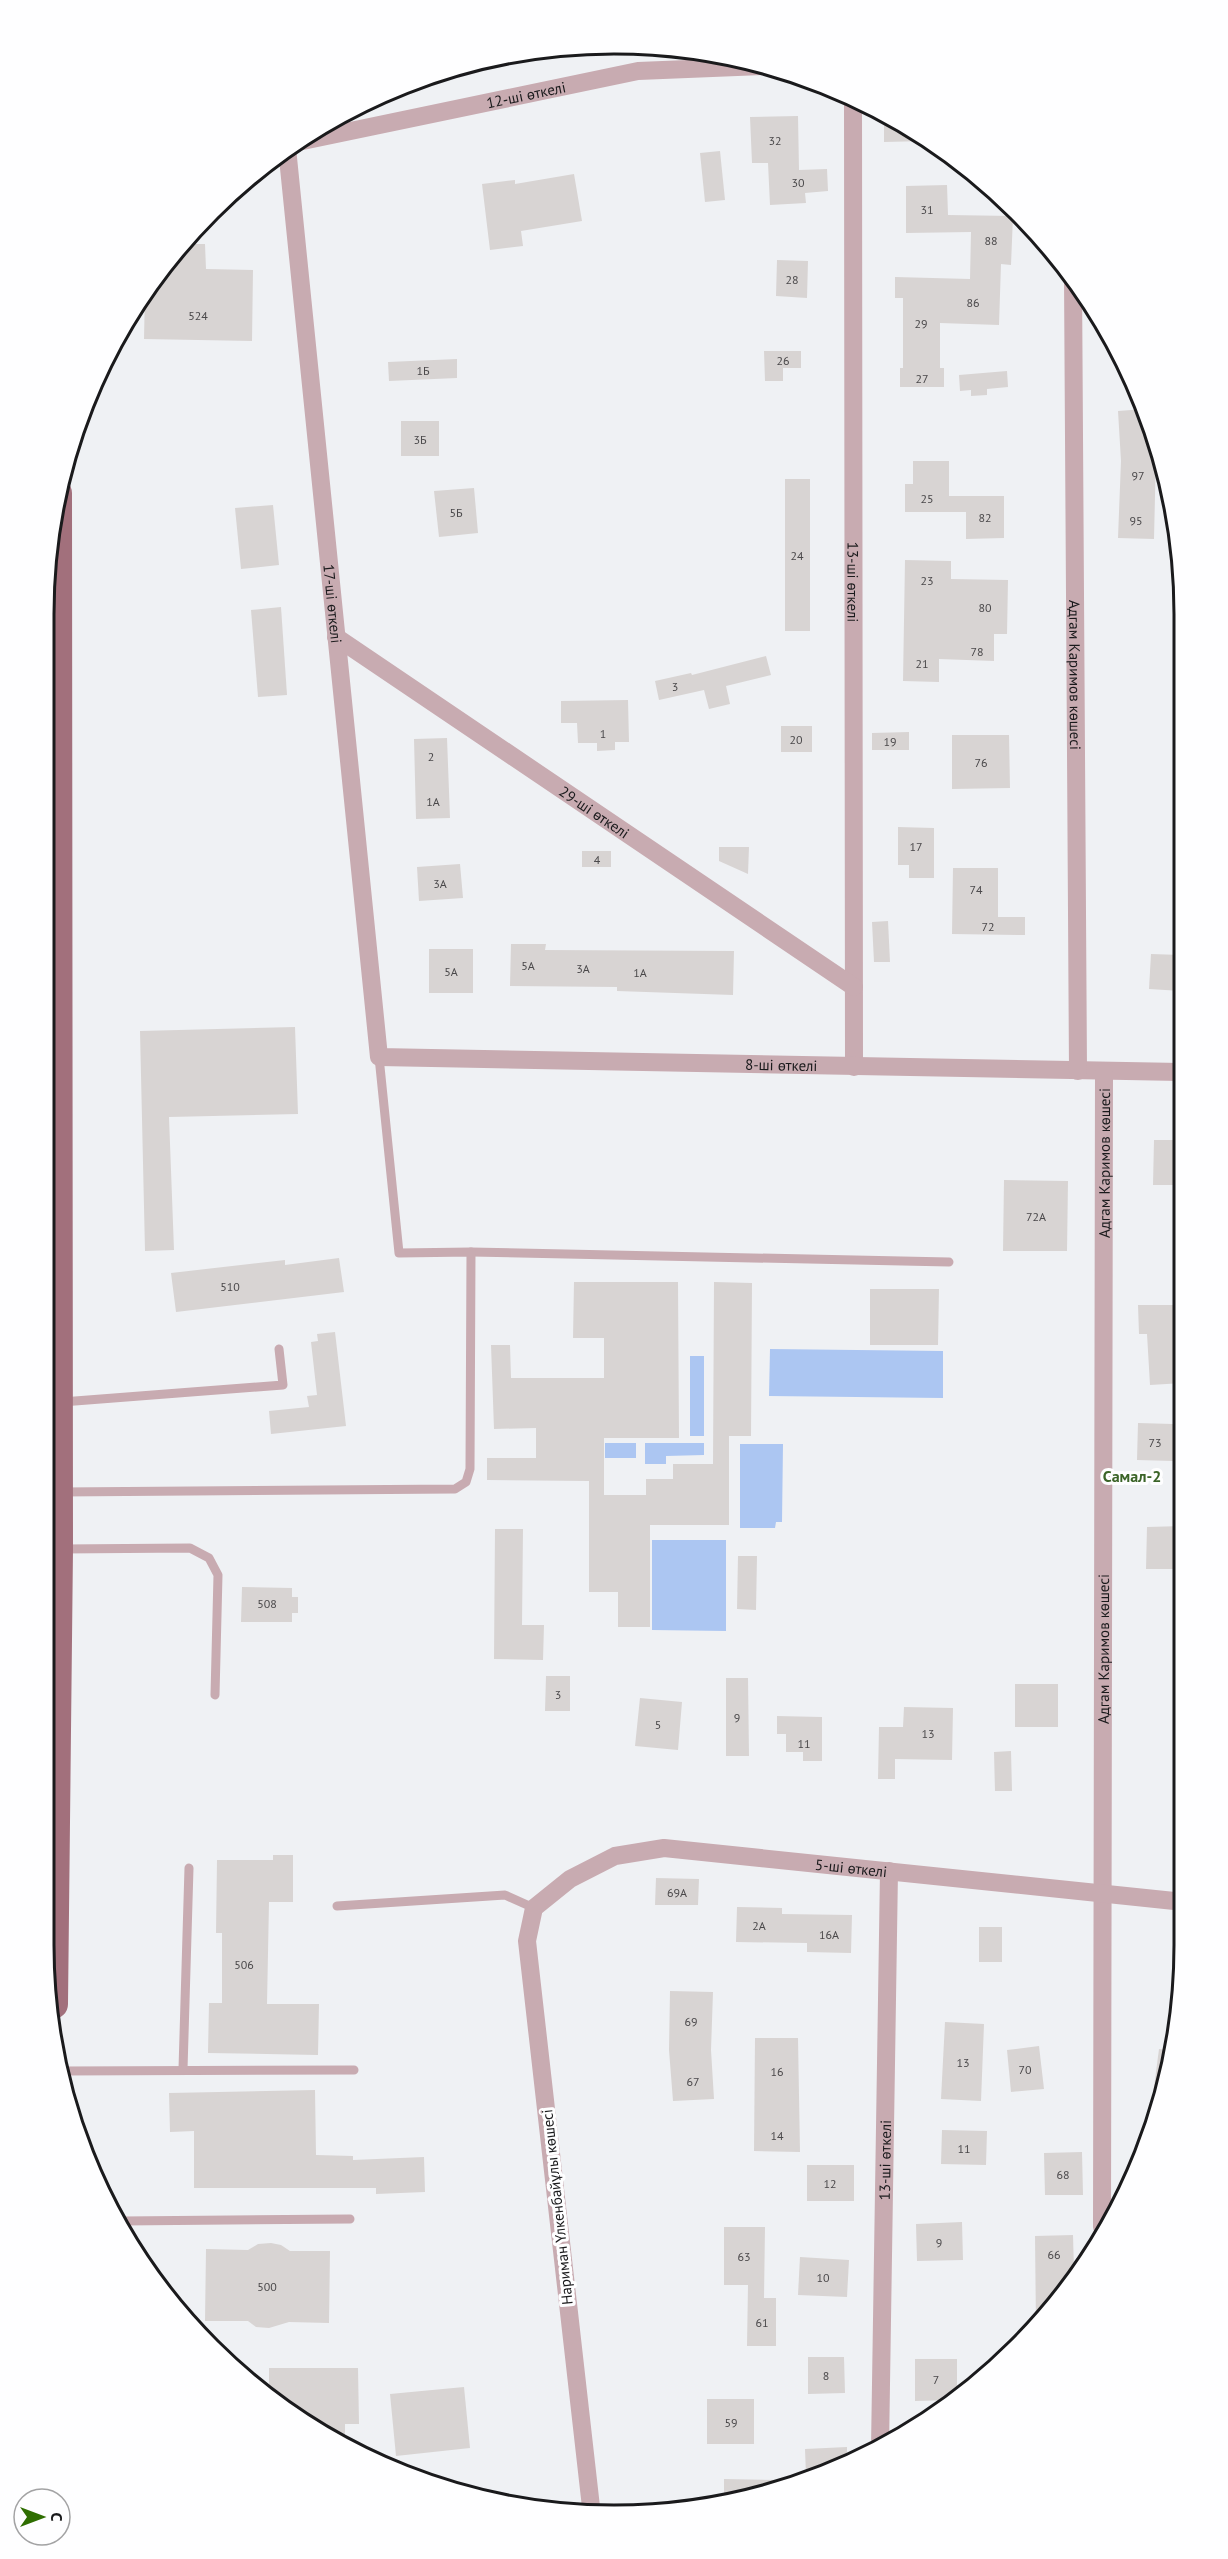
<svg xmlns="http://www.w3.org/2000/svg" width="1228" height="2559" viewBox="0 0 1228 2559" font-family="'PT Sans',sans-serif">
<rect width="100%" height="100%" fill="#eff1f4"/>
<g fill="#acc6f2">
<path d="M770,1349L943,1351V1398L769,1396Z"/>
<rect x="690" y="1356" width="14" height="80"/>
<rect x="605" y="1443" width="31" height="15"/>
<path d="M645,1443H704V1455L666,1456V1464H645Z"/>
<path d="M740,1444H783L782,1522H776L775,1528H740Z"/>
<path d="M652,1540H726V1631L652,1630Z"/>
</g>
<g fill="#d8d4d3">
<path d="M798,116L799,170L827,169L828,191L805,193L806,203L770,205L768,163H752L750,117Z"/>
<path d="M884,117L888,119L926,141L884,142Z"/>
<path d="M720,151L725,200L705,202L700,153Z"/>
<path d="M574,174L582,221L521,231L523,246L490,250L482,184L515,180V184Z"/>
<path d="M947,185L948,215L1013,216L1011,265L1001,264L999,325L940,323V368H944V387H900V368H903V298H895V277L970,279L971,232L906,233V186Z"/>
<path d="M183,244H205L206,269L253,270L252,341L144,339L145,291Z"/>
<path d="M777,260L808,261L807,298L776,296Z"/>
<path d="M764,351H801V368H783V381H765Z"/>
<path d="M457,359V378L389,381L388,362Z"/>
<path d="M1007,371L1008,387L987,389V395L971,396V390L960,391L959,375Z"/>
<path d="M1145,409L1156,453L1154,539L1118,538L1121,461L1118,411Z"/>
<rect x="401" y="421" width="38" height="35"/>
<path d="M913,461H949V496H1004V538L966,539V512H905V484H913Z"/>
<rect x="785" y="479" width="25" height="152"/>
<path d="M474,488L478,533L439,537L434,491Z"/>
<path d="M273,505L279,565L241,569L235,508Z"/>
<path d="M905,560L951,561V579L1008,580L1007,634H994V661L939,659V682L903,681Z"/>
<path d="M281,607L287,695L258,697L251,610Z"/>
<path d="M766,656L771,675L726,686L730,704L709,709L704,690L659,700L655,681L691,673L692,675Z"/>
<path d="M628,700L629,742H615V750L597,751V743H578L577,723H561V701Z"/>
<rect x="781" y="726" width="31" height="26"/>
<path d="M909,732V750H872V733Z"/>
<path d="M952,735H1009L1010,788L952,789Z"/>
<path d="M447,738L450,818L416,819L414,739Z"/>
<path d="M898,827L934,828V878H909V865H898Z"/>
<path d="M719,847H749L748,874L719,861Z"/>
<rect x="582" y="851" width="29" height="16"/>
<path d="M460,864L463,898L419,901L417,867Z"/>
<path d="M953,868H998V917H1025V935L952,934Z"/>
<path d="M888,921L890,962H874L872,922Z"/>
<path d="M511,944H546L545,950L734,951L733,995L617,991V987L510,986Z"/>
<rect x="429" y="949" width="44" height="44"/>
<path d="M1151,954L1181,955V991L1149,989Z"/>
<path d="M295,1027L298,1114L169,1117L174,1250L145,1251L140,1031Z"/>
<path d="M1154,1140H1182V1185H1153Z"/>
<path d="M1004,1180L1068,1181L1067,1251H1003Z"/>
<path d="M339,1258L344,1292L176,1312L171,1273L285,1260V1265Z"/>
<path d="M574,1282H678L679,1438H604V1495H646V1479H673V1464H713L714,1282L752,1283L751,1436H729V1525H650V1627H618V1592H589V1481L487,1480V1458H536V1428L494,1429L491,1345H510L511,1378H604V1338H573Z"/>
<path d="M870,1289H939L938,1345H870Z"/>
<path d="M1138,1305H1182L1183,1383L1150,1385L1147,1334H1139Z"/>
<path d="M335,1332L346,1426L271,1434L269,1411L309,1407L307,1396L317,1395L311,1342L318,1341L317,1334Z"/>
<path d="M1138,1423L1173,1424V1461L1137,1460Z"/>
<path d="M1183,1526V1569H1146L1147,1527Z"/>
<path d="M495,1529H523L522,1625H544L543,1660L494,1659Z"/>
<path d="M738,1556H757L756,1610L737,1609Z"/>
<path d="M242,1587L292,1588V1597H298V1613H292V1622H241Z"/>
<path d="M546,1676H570V1711H545Z"/>
<path d="M726,1678H748L749,1756H726Z"/>
<rect x="1015" y="1684" width="43" height="43"/>
<path d="M640,1698L682,1702L678,1750L635,1746Z"/>
<path d="M904,1707L953,1708L952,1760L895,1759V1779H878L879,1727H903Z"/>
<path d="M777,1716L822,1717V1761H803V1752H786V1734H777Z"/>
<path d="M1011,1751L1012,1791H995L994,1752Z"/>
<path d="M273,1855H293V1902H269L267,2004H319L318,2055L208,2053L209,2003H222V1933H216L217,1860H273Z"/>
<path d="M656,1878L699,1879L698,1905H655Z"/>
<path d="M737,1907L782,1908V1914L852,1915L851,1953L807,1952V1943L736,1942Z"/>
<rect x="979" y="1927" width="23" height="35"/>
<path d="M670,1991L713,1992L711,2050L714,2099L673,2101L669,2050Z"/>
<path d="M945,2022L984,2024L981,2101L941,2099Z"/>
<path d="M755,2038H798L800,2152L754,2151Z"/>
<path d="M1039,2046L1044,2089L1011,2092L1007,2050Z"/>
<path d="M1159,2049L1174,2051L1161,2097L1153,2095Z"/>
<path d="M315,2090L316,2155L353,2156V2160L424,2157L425,2192L376,2194V2188H194V2131L170,2132L169,2093Z"/>
<path d="M942,2130L987,2131L986,2165L941,2164Z"/>
<path d="M1082,2152L1083,2195H1045L1044,2153Z"/>
<rect x="807" y="2165" width="47" height="36"/>
<path d="M962,2222L963,2260L917,2261L916,2224Z"/>
<path d="M724,2227H765L764,2298H776V2346H747L748,2285H724Z"/>
<path d="M1073,2235L1074,2271L1036,2327L1035,2236Z"/>
<path d="M271,2243L281,2245L290,2251H330L329,2323L289,2322L269,2328L256,2327L248,2321H205L206,2249L248,2250L258,2244Z"/>
<path d="M800,2257L849,2260L847,2297L798,2295Z"/>
<path d="M808,2357H844L845,2393L808,2394Z"/>
<path d="M915,2359H957V2400L915,2401Z"/>
<path d="M269,2368H358L359,2424H345V2445L297,2420L269,2393Z"/>
<path d="M464,2387L470,2448L396,2456L390,2394Z"/>
<rect x="707" y="2399" width="47" height="45"/>
<path d="M847,2447V2462L806,2475L805,2449Z"/>
<path d="M724,2479L778,2480L779,2483L724,2500Z"/>
</g>
<g fill="none" stroke-linecap="round" stroke-linejoin="round">
<g stroke="#c8abb1" stroke-width="9">
<path d="M471,1252L949,1262"/>
<path d="M62,1402L283,1385L279,1349"/>
<path d="M61,1492L455,1489L466,1482L470,1469L471,1252L399,1253L379,1057"/>
<path d="M62,1549L190,1548L209,1558L218,1575L215,1695"/>
<path d="M337,1906L505,1895L534,1908"/>
<path d="M183,2069L189,1868"/>
<path d="M64,2071L354,2070"/>
<path d="M123,2221L350,2219"/>
</g>
<g stroke="#c8abb1" stroke-width="18">
<path id="s1" d="M853,99L854,1067"/>
<path id="s2" d="M293,143L638,71L762,66"/>
<path id="s3" d="M287,148L379,1057L1181,1072"/>
<path id="s4" d="M1073,277L1078,1071"/>
<path id="s5" d="M336,637L854,987"/>
<path id="s6" d="M1102,2227L1104,1072"/>
<path id="s7" d="M880,2448L889,1871"/>
<path id="s8" d="M591,2507L527,1941L534,1908L570,1879L615,1856L664,1848L1184,1902"/>
</g>
<path stroke="#a2707c" stroke-width="30" d="M53,2004L58,1549L57,493"/>
</g>
<g text-anchor="middle" dominant-baseline="central" stroke-width="6" stroke-linejoin="round" paint-order="stroke">
<g font-size="12" fill="#4a484a">
<text x="775" y="140">32</text>
<text x="798" y="182">30</text>
<text x="927" y="209">31</text>
<text x="991" y="240">88</text>
<text x="792" y="279">28</text>
<text x="973" y="302">86</text>
<text x="198" y="315">524</text>
<text x="921" y="323">29</text>
<text x="783" y="360">26</text>
<text x="423" y="370">1Б</text>
<text x="922" y="378">27</text>
<text x="420" y="439">3Б</text>
<text x="1138" y="475">97</text>
<text x="927" y="498">25</text>
<text x="456" y="512">5Б</text>
<text x="985" y="517">82</text>
<text x="1136" y="520">95</text>
<text x="797" y="555">24</text>
<text x="927" y="580">23</text>
<text x="985" y="607">80</text>
<text x="977" y="651">78</text>
<text x="922" y="663">21</text>
<text x="675" y="686">3</text>
<text x="603" y="733">1</text>
<text x="796" y="739">20</text>
<text x="890" y="741">19</text>
<text x="431" y="756">2</text>
<text x="981" y="762">76</text>
<text x="433" y="801">1А</text>
<text x="916" y="846">17</text>
<text x="597" y="859">4</text>
<text x="440" y="883">3А</text>
<text x="976" y="889">74</text>
<text x="988" y="926">72</text>
<text x="528" y="965">5А</text>
<text x="583" y="968">3А</text>
<text x="451" y="971">5А</text>
<text x="640" y="972">1А</text>
<text x="1036" y="1216">72А</text>
<text x="230" y="1286">510</text>
<text x="1155" y="1442">73</text>
<text x="267" y="1603">508</text>
<text x="558" y="1694">3</text>
<text x="737" y="1717">9</text>
<text x="658" y="1724">5</text>
<text x="928" y="1733">13</text>
<text x="804" y="1743">11</text>
<text x="677" y="1892">69А</text>
<text x="759" y="1925">2А</text>
<text x="829" y="1934">16А</text>
<text x="244" y="1964">506</text>
<text x="691" y="2021">69</text>
<text x="963" y="2062">13</text>
<text x="1025" y="2069">70</text>
<text x="777" y="2071">16</text>
<text x="693" y="2081">67</text>
<text x="777" y="2135">14</text>
<text x="964" y="2148">11</text>
<text x="1063" y="2174">68</text>
<text x="830" y="2183">12</text>
<text x="939" y="2242">9</text>
<text x="1054" y="2254">66</text>
<text x="744" y="2256">63</text>
<text x="823" y="2277">10</text>
<text x="267" y="2286">500</text>
<text x="762" y="2322">61</text>
<text x="826" y="2375">8</text>
<text x="936" y="2379">7</text>
<text x="731" y="2422">59</text>
</g>
<g font-size="15" fill="#1a1a1c" stroke="#fefeff">
<text stroke="none"><textPath href="#s2" startOffset="238">12-ші өткелі</textPath></text>
<text stroke="none"><textPath href="#s1" startOffset="483">13-ші өткелі</textPath></text>
<text stroke="none"><textPath href="#s3" startOffset="458">17-ші өткелі</textPath></text>
<text stroke="none"><textPath href="#s4" startOffset="398">Адгам Каримов көшесі</textPath></text>
<text stroke="none"><textPath href="#s5" startOffset="312">29-ші өткелі</textPath></text>
<text stroke="none"><textPath href="#s3" startOffset="1316">8-ші өткелі</textPath></text>
<text stroke="none"><textPath href="#s6" startOffset="1064">Адгам Каримов көшесі</textPath></text>
<text stroke="none"><textPath href="#s6" startOffset="578">Адгам Каримов көшесі</textPath></text>
<text stroke="none"><textPath href="#s8" startOffset="938">5-ші өткелі</textPath></text>
<text stroke="none"><textPath href="#s7" startOffset="288">13-ші өткелі</textPath></text>
<text transform="translate(557 2207) rotate(-96)">Нариман Үлкенбайұлы көшесі</text>
</g>
<g font-size="16" font-weight="bold" fill="#3b6428" stroke="#fefeff">
<text x="1132" y="1476">Самал-2</text>
</g>
</g>
<path d="M0 0H1228V2559H0ZM614 54H614A560 560 0 0 1 1174 614V1945A560 560 0 0 1 614 2505H614A560 560 0 0 1 54 1945V614A560 560 0 0 1 614 54Z" fill="#fefeff" fill-rule="evenodd"/>
<path fill="none" stroke="#1a1a1c" stroke-width="3" d="M614 54H614A560 560 0 0 1 1174 614V1945A560 560 0 0 1 614 2505H614A560 560 0 0 1 54 1945V614A560 560 0 0 1 614 54Z"/>
<g transform="translate(42 2517) rotate(90)"><circle r="28" fill="#fefeff" stroke="#a3a3a4" stroke-width="1.5"/>
<path d="M0-4.5L10 22L0 15L-10 22Z" fill="#2f6e02"/>
<text y="-9" font-size="16" font-weight="bold" text-anchor="middle" fill="#1a1a1c">С</text>
</g>
</svg>
